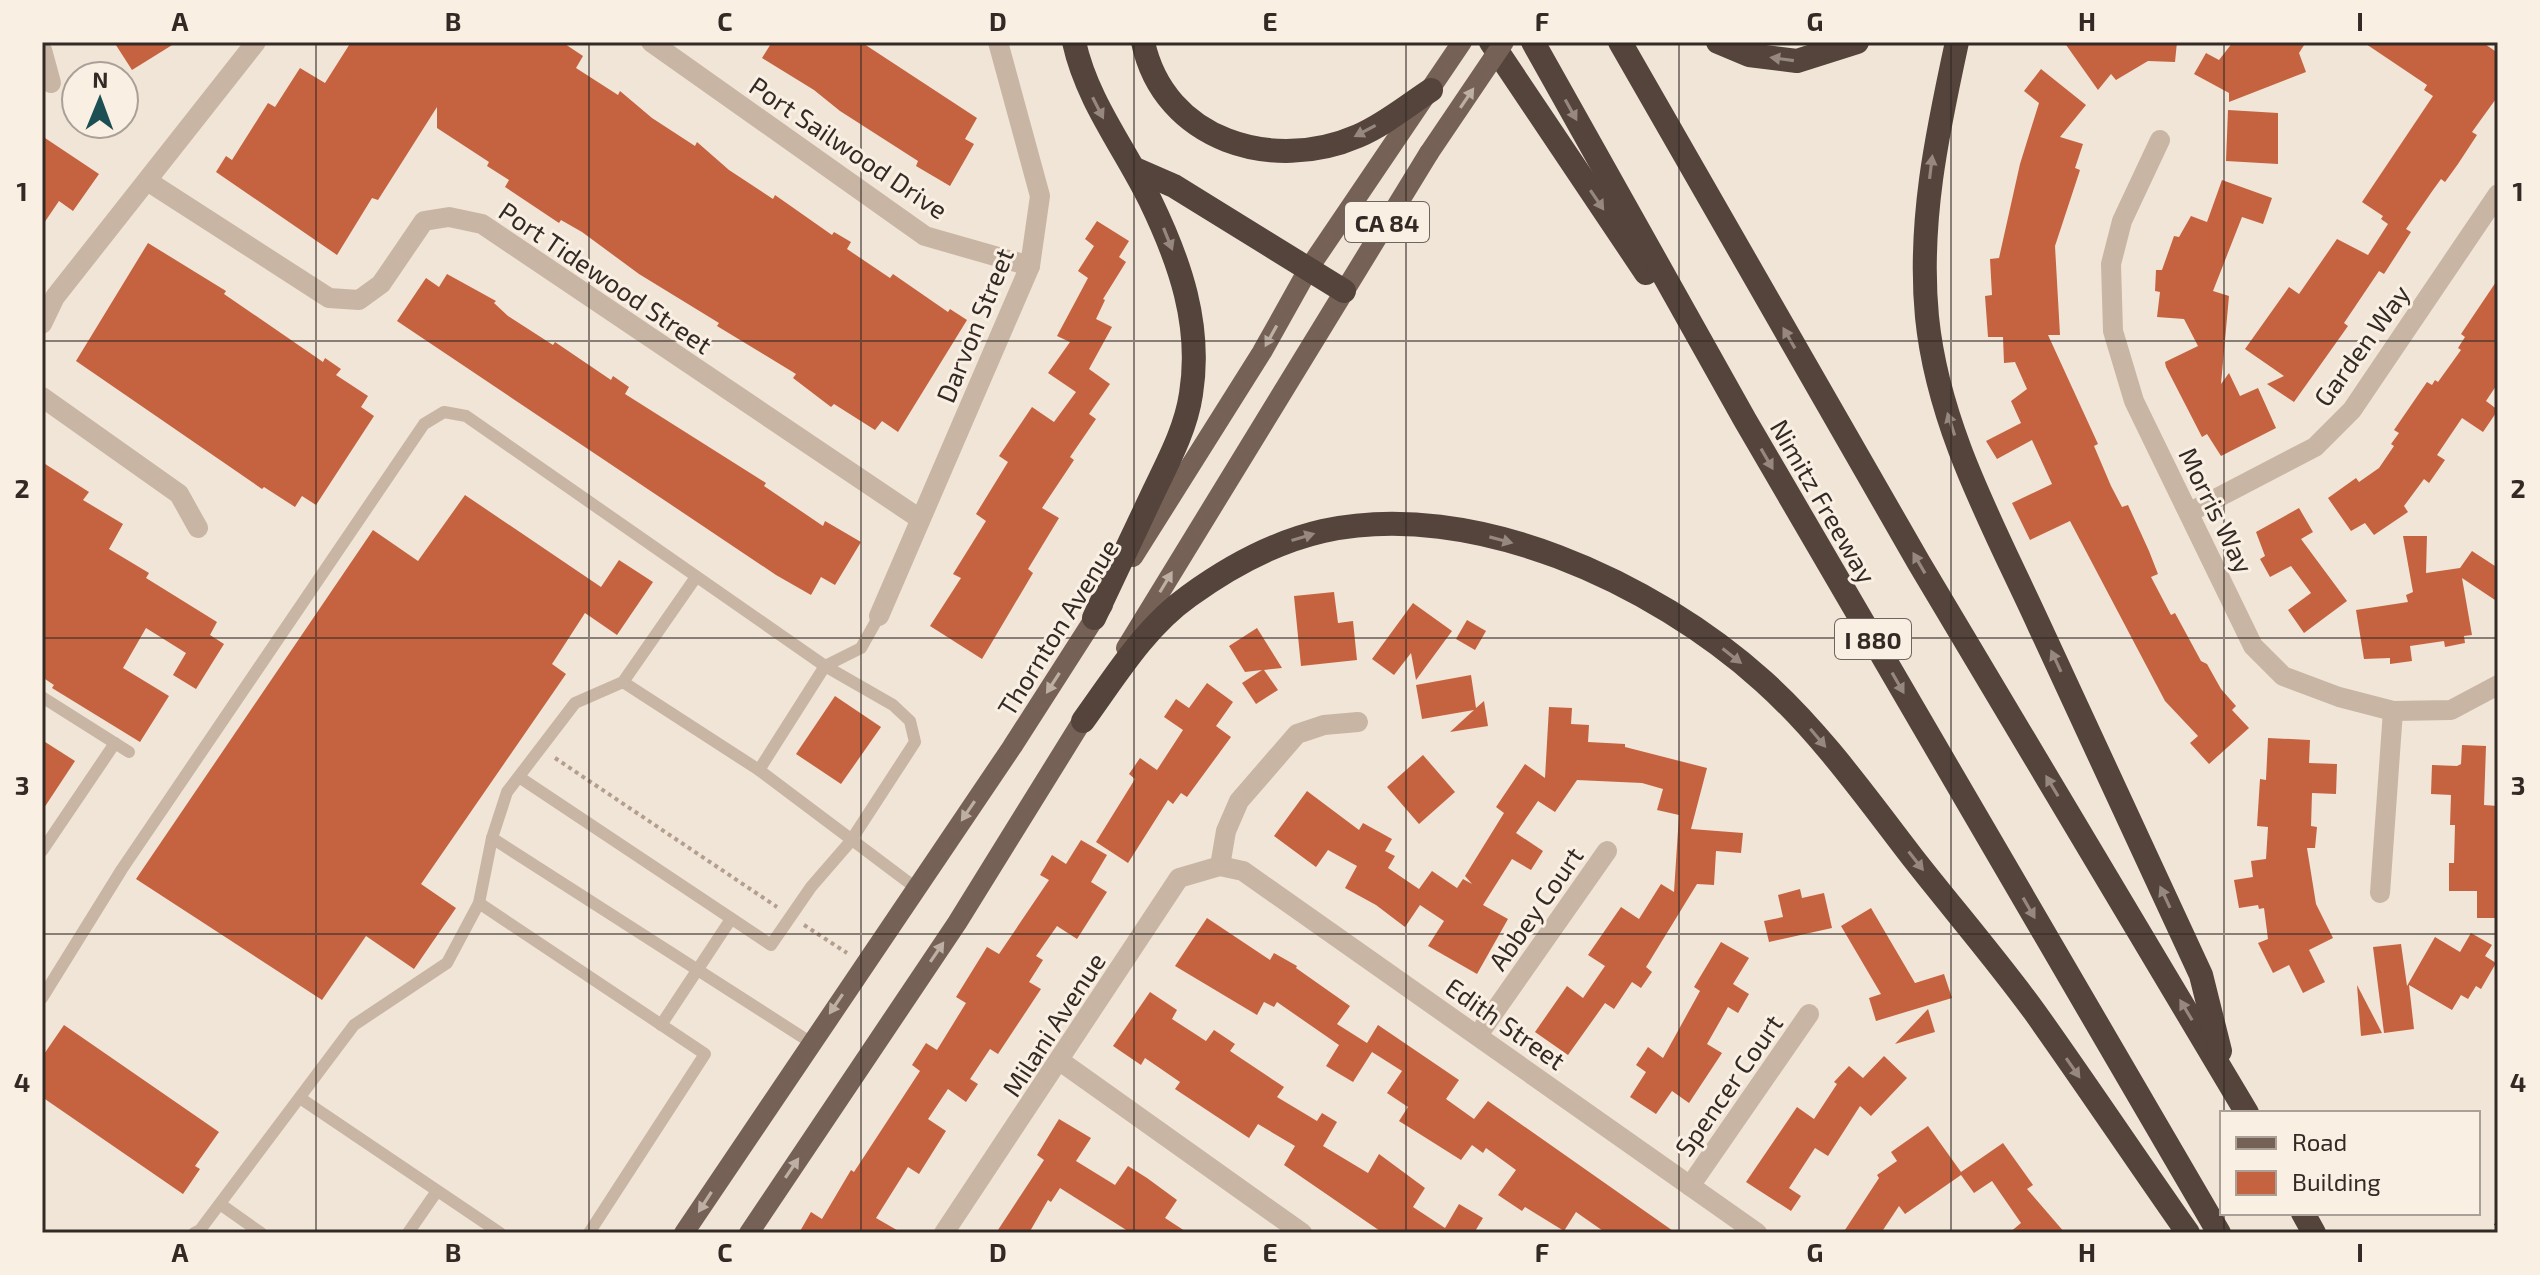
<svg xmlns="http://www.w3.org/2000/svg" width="2540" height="1275" viewBox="0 0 2540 1275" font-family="'Exo 2',sans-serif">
<rect width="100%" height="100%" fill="#f0e5d7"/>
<g fill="#c56340">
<path d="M114,42H177L132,70Z"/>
<path d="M351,42H562L583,56L576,68L618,95L620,91L652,118L695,146L697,142L729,170L773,199L775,195L832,235L834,232L851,242L847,249L890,278L893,274L948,312L950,309L967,320L898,432L882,421L875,430L834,404L831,407L793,378L796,374L717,326L719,323L639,274L582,232L561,220L559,223L505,187L509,180L487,166L489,162L437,128V107L378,200L372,198L337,255L216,172L226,156L232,160L268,103L275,107L300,68L325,83Z"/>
<path d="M772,42H861L977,118L965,139L974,144L950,186L916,166L918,161L840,111L814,90L762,58Z"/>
<path d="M2064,42H2177L2175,62L2148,61L2116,80L2111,74L2098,90Z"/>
<path d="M2233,42H2306L2299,53L2306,72L2229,102V93L2194,74L2206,53L2219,60Z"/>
<path d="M2363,42H2482L2498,53V96L2472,132L2477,135L2458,164L2445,182L2441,179L2433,190L2406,229L2411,232L2384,274L2379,271L2344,323L2348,326L2294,402L2267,384L2284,376L2245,349L2289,287L2299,294L2337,239L2368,255L2388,224L2381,219L2383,216L2362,202L2433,96L2424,90L2427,85Z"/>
<path d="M2041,69L2086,105L2060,137L2083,144L2075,168L2080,170L2055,246L2060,335H2048L2098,444L2094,446L2111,486L2122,507L2128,505L2149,551L2158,574L2151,577L2171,615L2175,613L2201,661L2207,664L2221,689L2236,706L2232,710L2249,728L2209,764L2190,743L2198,736L2165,701L2070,521L2030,540L2012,503L2052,484L2032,440L1997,459L1986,441L2021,423L2011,401L2027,389L2015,362L2004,363L2003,337H1988L1985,296L1992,295L1990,259L1999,258L2020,164L2039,103L2024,91Z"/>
<path d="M2228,110L2278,113V164L2226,161Z"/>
<path d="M42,136L99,174L73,211L59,201L42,226Z"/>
<path d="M2222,180L2272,198L2263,224L2242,217L2213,291L2229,296L2221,384L2229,373L2240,396L2258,388L2276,428L2221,456L2207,434L2202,437L2166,367L2165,362L2198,346L2184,319L2157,317L2160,292L2155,291L2156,270H2162L2174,236L2179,237L2191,216L2207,222Z"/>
<path d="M1097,221L1129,241L1119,257L1126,262L1103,299L1105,300L1096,319L1112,327L1089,369L1110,384L1089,414L1096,419L1070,457L1074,460L1042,508L1059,518L1028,569L1033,573L982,659L930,626L961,578L953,574L986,521L976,514L1008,462L999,456L1032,407L1054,422L1076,392L1048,373L1070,342L1057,336L1088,278L1078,271L1094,246L1085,239Z"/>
<path d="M148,243L226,291L224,294L323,362L325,358L341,369L336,375L368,396L361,407L374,416L316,505L302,496L295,507L264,487L262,489L76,361Z"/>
<path d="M447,274L496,301L494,303L508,316L553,345L555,342L611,380L613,376L629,387L625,394L766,483L764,486L823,526L825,521L861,542L835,585L821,577L811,595L776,575L397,321L426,278L439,287Z"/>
<path d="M2498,279V383L2486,401L2498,410L2483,432L2462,418L2437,455L2445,460L2429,483L2424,479L2404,506L2408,512L2374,535L2365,523L2351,531L2328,498L2356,478L2359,482L2379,468L2394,446L2391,444L2399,433L2394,430L2427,382L2432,385L2435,380L2438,382L2461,350L2458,348L2465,337L2461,334Z"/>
<path d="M42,462L89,492L83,500L123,524L109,549L149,573L146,578L217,622L210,635L224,644L196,689L173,675L186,653L146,628L123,668L169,696L140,742L52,688L54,685L42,677Z"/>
<path d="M465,495L601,587L619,560L653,582L617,635L585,613L552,664L566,674L421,884L456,908L414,969L366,936L322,1000L136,879L373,530L418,561Z"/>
<path d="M2299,508L2313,532L2301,539L2347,601L2304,633L2288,610L2311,593L2291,566L2270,577L2260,559L2265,556L2256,532Z"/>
<path d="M2403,536H2427L2426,573L2460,568L2472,551L2498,568V602L2462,578L2472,635L2464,636L2465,643L2445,647L2444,641L2410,646L2412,661L2390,664V658L2364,659L2356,610L2408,602L2406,595L2413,592Z"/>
<path d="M1334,592L1338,623L1353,621L1357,660L1301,666L1294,596Z"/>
<path d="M1413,603L1452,631L1416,680L1411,653L1394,675L1372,659Z"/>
<path d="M1467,620L1486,631L1475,650L1456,639Z"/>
<path d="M1257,628L1282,668L1264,670L1278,690L1256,704L1242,683L1262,670L1245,672L1229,646Z"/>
<path d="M1471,675L1476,708L1484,701L1488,726L1450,732L1474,710L1422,719L1416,685Z"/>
<path d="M1207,683L1233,702L1216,726L1231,737L1187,797L1181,793L1173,804L1168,800L1128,863L1096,842L1135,779L1129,774L1140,758L1157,770L1183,730L1164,717L1176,699L1189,708Z"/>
<path d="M835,696L881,727L841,784L796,754Z"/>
<path d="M1549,707L1572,708L1571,724L1589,725L1588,742L1625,744V747L1707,768L1691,829L1743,833L1741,853L1716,851L1714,885L1697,884L1646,967L1652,972L1641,988L1632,982L1614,1009L1605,1003L1568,1055L1535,1032L1567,986L1583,998L1605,966L1588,955L1621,907L1639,919L1661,884L1674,892L1679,815L1657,810L1663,789L1642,783L1577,780L1555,812L1538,801L1516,833L1543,851L1531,870L1512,859L1483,905L1508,919L1477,974L1428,946L1444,921L1420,905L1405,927L1376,905L1345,888L1357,866L1328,850L1316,867L1274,836L1307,791L1359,830L1363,823L1392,839L1385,851L1395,856L1388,868L1419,889L1432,871L1457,888L1463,879L1472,884L1465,876L1504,813L1496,807L1525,764L1545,778Z"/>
<path d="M2268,738L2310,740L2309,763L2337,764L2336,794L2312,793L2311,826L2317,827L2315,848H2307L2316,904L2333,938L2309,950L2325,982L2303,993L2289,965L2273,973L2258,943L2268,939L2264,908L2259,909L2258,905L2239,908L2234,880L2253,877L2251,861L2266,859L2268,827L2257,826L2260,779L2266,780Z"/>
<path d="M42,740L75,761L42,811Z"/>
<path d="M2462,745L2486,746L2484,805L2498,806L2496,918H2477V891H2449V863H2454L2455,825H2450L2451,795L2431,794L2432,765L2457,766L2461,764Z"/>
<path d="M1423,755L1455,792L1419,824L1387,787Z"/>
<path d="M1081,840L1107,855L1091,882L1107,892L1077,939L1057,926L1036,956L1043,960L1029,982L1041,989L998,1054L990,1049L970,1079L978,1084L966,1102L948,1089L928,1119L946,1131L919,1174L908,1167L876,1218L902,1233H799L811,1212L822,1219L851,1170L854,1172L920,1071L912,1065L926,1043L937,1050L966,1003L956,997L987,947L999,954L1049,880L1040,875L1052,855L1066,864Z"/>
<path d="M1800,889L1802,898L1824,893L1832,928L1769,942L1764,921L1783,917L1778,895Z"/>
<path d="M1871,908L1915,983L1944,974L1952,998L1876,1021L1869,998L1881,994L1841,926Z"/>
<path d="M1207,918L1270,960L1274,953L1297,966L1296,968L1350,1006L1337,1024L1367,1043L1378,1025L1459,1080L1446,1099L1474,1119L1488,1101L1676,1233H1606L1576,1212L1564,1231L1525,1207L1522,1211L1498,1195L1516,1170L1486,1148L1483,1153L1472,1145L1461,1160L1399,1121L1408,1107L1387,1093L1402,1071L1372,1052L1353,1082L1326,1066L1339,1045L1277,1002L1274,1007L1264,1002L1257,1015L1175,966Z"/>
<path d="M2471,933L2492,945L2485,956L2496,963L2481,989L2476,986L2468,999L2461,995L2452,1010L2409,985L2414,1029L2384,1033L2373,947L2401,944L2407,986L2435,937L2460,952Z"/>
<path d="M1721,942L1749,958L1733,984L1749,994L1738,1013L1728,1007L1707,1044L1722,1053L1689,1103L1672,1091L1656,1114L1630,1097L1646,1072L1636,1065L1648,1047L1663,1058L1700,991L1694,987Z"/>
<path d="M2357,985L2382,1033L2361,1036Z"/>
<path d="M1150,992L1177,1010L1172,1019L1206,1041L1214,1030L1235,1044L1230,1051L1284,1087L1277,1097L1317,1121L1322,1113L1337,1122L1323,1146L1368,1173L1379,1154L1425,1188L1413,1207L1445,1228L1459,1204L1483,1218L1474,1233H1383L1284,1165L1295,1146L1258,1124L1249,1138L1175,1089L1180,1082L1145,1058L1141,1065L1113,1046Z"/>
<path d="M1928,1009L1935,1032L1895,1044Z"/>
<path d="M64,1025L219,1132L195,1166L200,1169L183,1194L42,1097V1057Z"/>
<path d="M1884,1056L1907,1078L1871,1116L1860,1106L1828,1156L1815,1148L1789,1188L1801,1196L1791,1211L1746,1182L1797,1107L1814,1119L1837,1084L1834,1082L1849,1066L1863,1078Z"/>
<path d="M1059,1119L1091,1138L1076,1161L1115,1185L1128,1166L1147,1178L1177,1200L1165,1218L1188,1233H1131L1060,1188L1051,1202L1048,1200L1029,1233H996L1044,1160L1037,1155Z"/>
<path d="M1928,1126L1961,1172L2003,1143L2033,1185L2027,1189L2065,1233H2009L2021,1223L1992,1181L1974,1193L1961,1175L1905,1214L1899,1206L1881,1233H1843L1879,1178L1877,1175L1897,1161L1891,1152Z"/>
</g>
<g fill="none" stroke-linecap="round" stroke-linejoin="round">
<g stroke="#b49f8e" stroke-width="4" stroke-dasharray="4 4" stroke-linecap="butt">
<path d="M555,758L777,907"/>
<path d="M804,925L847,953"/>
</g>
<g stroke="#c8b5a4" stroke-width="12">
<path d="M825,666L861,648L879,616"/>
<path d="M623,682L759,770L916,888"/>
<path d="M42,697L129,752"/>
<path d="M519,777L771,945L811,887L850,842L915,742L910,721L893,705L825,666"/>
<path d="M492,838L810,1042"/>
<path d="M42,851L115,743"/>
<path d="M479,903L705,1054L589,1233"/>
<path d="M42,998L122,869L424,424L444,412L466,416L825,666L759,770"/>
<path d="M661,1025L731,919"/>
<path d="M300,1098L500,1233"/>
<path d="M220,1204L261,1233"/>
<path d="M194,1233L200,1230L354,1025L447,963L479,903L492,838L507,792L575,703L623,682L696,577"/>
<path d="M408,1233L437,1191"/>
</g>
<g stroke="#c8b5a4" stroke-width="20">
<path d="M651,42L925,236L1030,266"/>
<path d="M42,50L51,83"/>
<path d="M2160,140L2122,221L2111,264L2113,331L2134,401L2253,646L2283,676L2339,697L2393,711L2451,710L2498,685"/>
<path d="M149,182L329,298L359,300L381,284L424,221L449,217L482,224L920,519"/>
<path d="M42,324L55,297L256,42"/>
<path d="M42,397L179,494L198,528"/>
<path d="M2190,512L2315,447L2352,410L2498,194"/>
<path d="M879,616L1030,266L1040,196L998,42"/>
<path d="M1220,866L1226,831L1239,801L1297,734L1324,725L1358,722"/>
<path d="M2380,893L2393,711"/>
<path d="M1478,1035L1607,851"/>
<path d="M1060,1061L1302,1233"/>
<path d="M1690,1186L1809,1014"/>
<path d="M944,1233L1179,878L1220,866L1243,871L1757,1233"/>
</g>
<g stroke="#756156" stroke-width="20">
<path d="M1133,557L1262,352L1309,268L1462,42"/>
<path d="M1126,648L1429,153"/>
<path d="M684,1233L1012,747L1103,605"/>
<path d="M749,1233L957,923L1089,710"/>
</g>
<g stroke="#54443c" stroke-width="24">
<path d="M1074,42C1087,101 1124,147 1150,200C1180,262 1202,325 1191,394C1186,428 1169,460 1154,491C1134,533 1114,576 1094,618"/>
<path d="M1143,42C1164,141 1273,173 1358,136C1384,125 1408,105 1431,90"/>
<path d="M1491,42L1646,273"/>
<path d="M1533,42L1745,420L2219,1233"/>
<path d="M1620,42L1919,563L2247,1113"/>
<path d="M1718,42L1749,55L1797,61L1857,42"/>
<path d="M1957,42C1937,134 1918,223 1927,317C1938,427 1993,525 2038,623C2092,740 2146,857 2201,975L2220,1051"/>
<path d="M1135,169L1174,186L1344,291"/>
<path d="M1083,721C1115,677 1144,628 1189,596C1229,567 1275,542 1323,531C1473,498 1654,583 1763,681C1820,732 1866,797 1913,858C1953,909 1996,959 2034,1011C2086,1084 2136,1159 2188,1233"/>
<path d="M2303,1213L2314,1233"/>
</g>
<path stroke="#332a25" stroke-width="6" stroke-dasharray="2 6" stroke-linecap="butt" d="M2492,1233L2498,1224"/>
<path stroke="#756156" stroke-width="20" d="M1429,153L1504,42"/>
</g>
<defs><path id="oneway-solid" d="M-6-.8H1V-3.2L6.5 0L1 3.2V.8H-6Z" transform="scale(2)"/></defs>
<g fill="#96887f">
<use href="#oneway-solid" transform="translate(1782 59) rotate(-172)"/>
<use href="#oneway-solid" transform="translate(1098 108) rotate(63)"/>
<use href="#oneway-solid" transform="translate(1571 110) rotate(61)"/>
<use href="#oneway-solid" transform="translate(1365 131) rotate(152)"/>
<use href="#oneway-solid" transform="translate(1931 167) rotate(-83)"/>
<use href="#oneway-solid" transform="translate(1597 200) rotate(56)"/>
<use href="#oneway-solid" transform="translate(1168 239) rotate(68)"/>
<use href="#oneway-solid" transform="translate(1789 338) rotate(-120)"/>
<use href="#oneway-solid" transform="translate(1951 424) rotate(-108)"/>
<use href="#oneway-solid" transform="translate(1767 459) rotate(60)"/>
<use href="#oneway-solid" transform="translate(1303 537) rotate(-17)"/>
<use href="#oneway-solid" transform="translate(1501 540) rotate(15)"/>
<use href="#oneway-solid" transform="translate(1919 563) rotate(-120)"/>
<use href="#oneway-solid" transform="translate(1732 656) rotate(38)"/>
<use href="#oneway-solid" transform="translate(2056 661) rotate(-115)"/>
<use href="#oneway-solid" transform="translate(1898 683) rotate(60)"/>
<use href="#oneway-solid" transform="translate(1818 738) rotate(50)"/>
<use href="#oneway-solid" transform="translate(2052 786) rotate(-121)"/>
<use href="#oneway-solid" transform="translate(1916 861) rotate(52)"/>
<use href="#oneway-solid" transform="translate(2165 897) rotate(-115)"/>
<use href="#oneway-solid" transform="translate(2029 908) rotate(60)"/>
<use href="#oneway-solid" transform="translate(2186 1010) rotate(-121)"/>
<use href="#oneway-solid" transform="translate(2073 1068) rotate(55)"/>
</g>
<g fill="#beafa4">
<use href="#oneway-solid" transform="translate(1467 98) rotate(-56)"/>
<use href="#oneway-solid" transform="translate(1271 336) rotate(119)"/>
<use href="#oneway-solid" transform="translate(1166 582) rotate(-59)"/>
<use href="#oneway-solid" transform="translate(1053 683) rotate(123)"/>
<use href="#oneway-solid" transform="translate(968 811) rotate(124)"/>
<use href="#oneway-solid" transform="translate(937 952) rotate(-56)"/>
<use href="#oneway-solid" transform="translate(836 1004) rotate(124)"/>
<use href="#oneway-solid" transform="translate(792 1168) rotate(-56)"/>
<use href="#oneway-solid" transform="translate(705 1202) rotate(123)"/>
</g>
<path fill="none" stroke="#332a25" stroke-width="2" stroke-opacity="0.55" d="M316,42V1233M589,42V1233M861,42V1233M1134,42V1233M1406,42V1233M1679,42V1233M1951,42V1233M2224,42V1113M42,341H2498M42,638H2498M42,934H2498M2224,1213V1233"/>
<g text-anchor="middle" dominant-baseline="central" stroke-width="6" stroke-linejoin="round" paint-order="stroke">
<g fill="#f9efe3" stroke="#6e655e" stroke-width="2">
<rect x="1345" y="202" width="84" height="40" rx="6"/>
<rect x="1835" y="619" width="76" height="40" rx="6"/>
</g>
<g font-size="24" font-weight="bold" fill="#332a25">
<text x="1387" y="222">CA 84</text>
<text x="1873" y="639">I 880</text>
</g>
<g font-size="26" fill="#332a25" stroke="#f9efe3">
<text transform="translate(849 147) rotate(34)">Port Sailwood Drive</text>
<text transform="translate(606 277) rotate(34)">Port Tidewood Street</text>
<text transform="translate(974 325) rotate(-68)">Darvon Street</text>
<text transform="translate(2361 345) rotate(-54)">Garden Way</text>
<text transform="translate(1824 501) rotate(60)">Nimitz Freeway</text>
<text transform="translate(2217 510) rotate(64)">Morris Way</text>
<text transform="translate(1057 627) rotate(-58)">Thornton Avenue</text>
<text transform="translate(1535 908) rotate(-55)">Abbey Court</text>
<text transform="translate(1506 1023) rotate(35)">Edith Street</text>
<text transform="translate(1053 1024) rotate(-57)">Milani Avenue</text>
<text transform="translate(1728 1085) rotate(-55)">Spencer Court</text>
</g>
</g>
<rect width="2540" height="1275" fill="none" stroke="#f9efe3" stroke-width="88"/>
<rect x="2220" y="1111" width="260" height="104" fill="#f9efe3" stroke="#aaa097" stroke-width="2"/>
<rect x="2236" y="1137" width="40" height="12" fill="#756156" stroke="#aaa097" stroke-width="2"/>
<text x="2292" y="1151" font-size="24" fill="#332a25">Road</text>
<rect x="2236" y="1171" width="40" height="24" fill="#c56340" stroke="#aaa097" stroke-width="2"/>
<text x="2292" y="1191" font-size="24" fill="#332a25">Building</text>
<g transform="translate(100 100) rotate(1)"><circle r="38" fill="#f9efe3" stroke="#aaa097" stroke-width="2"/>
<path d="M0-6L14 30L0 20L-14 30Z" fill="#1c4f54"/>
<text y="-12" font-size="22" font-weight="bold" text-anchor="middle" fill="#332a25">N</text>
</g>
<rect x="44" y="44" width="2452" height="1187" fill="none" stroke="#332a25" stroke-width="3"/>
<g font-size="26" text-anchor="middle" font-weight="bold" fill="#332a25">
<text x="180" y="31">A</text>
<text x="453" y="31">B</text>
<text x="725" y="31">C</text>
<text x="998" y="31">D</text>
<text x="1270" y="31">E</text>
<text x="1542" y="31">F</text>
<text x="1815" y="31">G</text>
<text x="2087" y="31">H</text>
<text x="2360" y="31">I</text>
<text x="22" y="201">1</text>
<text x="2518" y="201">1</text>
<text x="22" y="498">2</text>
<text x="2518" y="498">2</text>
<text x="22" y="795">3</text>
<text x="2518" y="795">3</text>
<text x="22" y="1092">4</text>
<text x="2518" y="1092">4</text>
<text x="180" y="1262">A</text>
<text x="453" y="1262">B</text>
<text x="725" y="1262">C</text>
<text x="998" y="1262">D</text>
<text x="1270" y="1262">E</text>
<text x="1542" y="1262">F</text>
<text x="1815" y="1262">G</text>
<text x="2087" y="1262">H</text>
<text x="2360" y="1262">I</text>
</g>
</svg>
